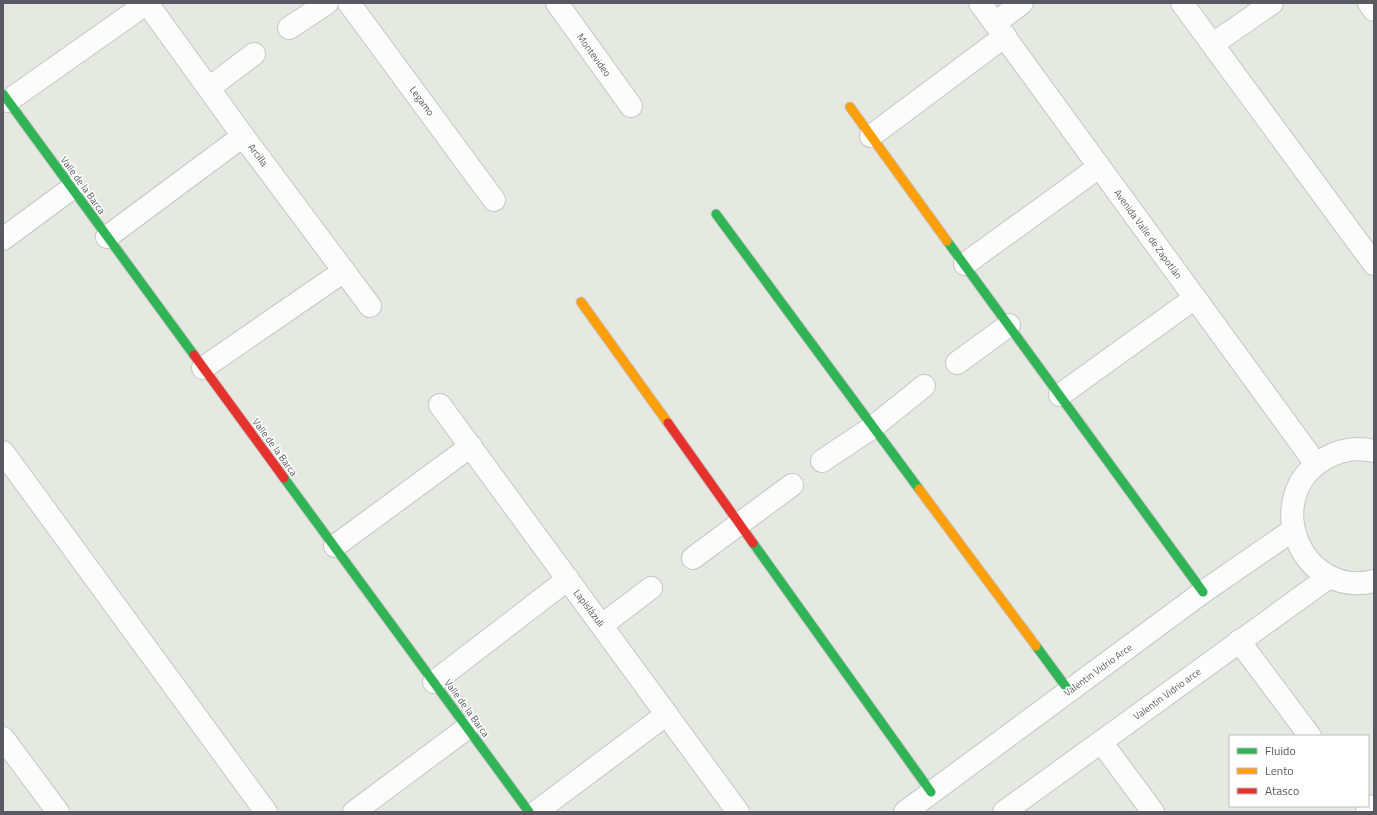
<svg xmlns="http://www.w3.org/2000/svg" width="1377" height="815" viewBox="0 0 1377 815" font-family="'Titillium Web',sans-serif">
<rect width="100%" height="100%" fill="#e6e9e2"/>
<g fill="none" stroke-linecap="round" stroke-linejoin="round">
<defs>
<g id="street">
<path d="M147,3L243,136L370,306"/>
<path d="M349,3L494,200"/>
<path d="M557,3L631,106"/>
<path d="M980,3L1316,464"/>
<path d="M1182,3L1374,264"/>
<path d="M1369,3L1374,10"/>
<path d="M995,23L1022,3"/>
<path d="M289,28L327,3"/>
<path d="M1213,44L1272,3"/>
<path d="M209,88L254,54"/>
<path d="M8,101L147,3"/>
<path d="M871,136L1005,36"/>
<path d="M107,237L243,136"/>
<path d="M3,239L72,188"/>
<path d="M965,264L1099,167"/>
<path d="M957,363L1009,325"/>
<path d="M203,368L344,271"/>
<path d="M1060,395L1195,298"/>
<path d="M440,405L738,812"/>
<path d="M1374,451C1357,447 1339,450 1324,459C1260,498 1301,599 1374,581"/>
<path d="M3,452L266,812"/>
<path d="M822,461L873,427L924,386"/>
<path d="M335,546L471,446"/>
<path d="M693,558L792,485"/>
<path d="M602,625L651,588"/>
<path d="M1239,641L1310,736"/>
<path d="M434,682L568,579"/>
<path d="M3,738L58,812"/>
<path d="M1102,743L1153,812"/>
<path d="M354,812L467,728"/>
<path d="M536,812L667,714"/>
<path d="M905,812L1203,592L1293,530"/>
<path d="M1004,812L1329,577"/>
<path d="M1367,812L1374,806"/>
</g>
<g id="fast">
<path d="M3,94L194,355"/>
<path d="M716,214L919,489"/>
<path d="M947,241L1203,592"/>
<path d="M284,478L529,812"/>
<path d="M753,543L931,792"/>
<path d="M1036,646L1069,691"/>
</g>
<g id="slow">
<path d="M850,107L947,241"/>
<path d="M581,302L668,423"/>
<path d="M919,489L1036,646"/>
</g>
<g id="jam">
<path d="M194,355L284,478"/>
<path d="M668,423L753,543"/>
</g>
</defs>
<use href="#street" stroke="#c5c6c6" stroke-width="24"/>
<use href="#fast" stroke="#c7c8c8" stroke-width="11"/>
<use href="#slow" stroke="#c7c8c8" stroke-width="11"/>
<use href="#jam" stroke="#c7c8c8" stroke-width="11"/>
<use href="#street" stroke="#fbfcfb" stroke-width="22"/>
<use href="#fast" stroke="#30b455" stroke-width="9"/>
<use href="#slow" stroke="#ff9f0a" stroke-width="9"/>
<use href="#jam" stroke="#e5322d" stroke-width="9"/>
</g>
<g text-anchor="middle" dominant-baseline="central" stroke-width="3" stroke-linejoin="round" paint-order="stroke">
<g font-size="10" fill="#5a5861" stroke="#fff">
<text transform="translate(594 55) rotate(54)">Montevideo</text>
<text transform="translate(422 101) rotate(54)">Legamo</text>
<text transform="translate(258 155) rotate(53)">Arcilla</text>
<text transform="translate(83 185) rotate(54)">Valle de la Barca</text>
<text transform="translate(1148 234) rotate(54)">Avenida Valle de Zapotlán</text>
<text transform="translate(275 447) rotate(54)">Valle de la Barca</text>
<text transform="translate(589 608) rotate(53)">Lapislázuli</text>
<text transform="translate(1098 670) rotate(-36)">Valentin Vidrio Arce</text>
<text transform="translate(1167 694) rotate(-36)">Valentin Vidrio arce</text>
<text transform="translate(467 708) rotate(54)">Valle de la Barca</text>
</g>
</g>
<rect width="1377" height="815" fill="none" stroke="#5a5861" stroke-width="8"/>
<rect x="1229" y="735" width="140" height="72" fill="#ffffff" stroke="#bdbcc0"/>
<rect x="1237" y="748" width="20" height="6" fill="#30b455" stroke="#bdbcc0"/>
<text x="1265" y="755" font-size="12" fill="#5a5861">Fluido</text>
<rect x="1237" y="768" width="20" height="6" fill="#ff9f0a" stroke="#bdbcc0"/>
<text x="1265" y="775" font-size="12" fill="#5a5861">Lento</text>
<rect x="1237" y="788" width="20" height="6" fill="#e5322d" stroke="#bdbcc0"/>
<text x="1265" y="795" font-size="12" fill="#5a5861">Atasco</text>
</svg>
